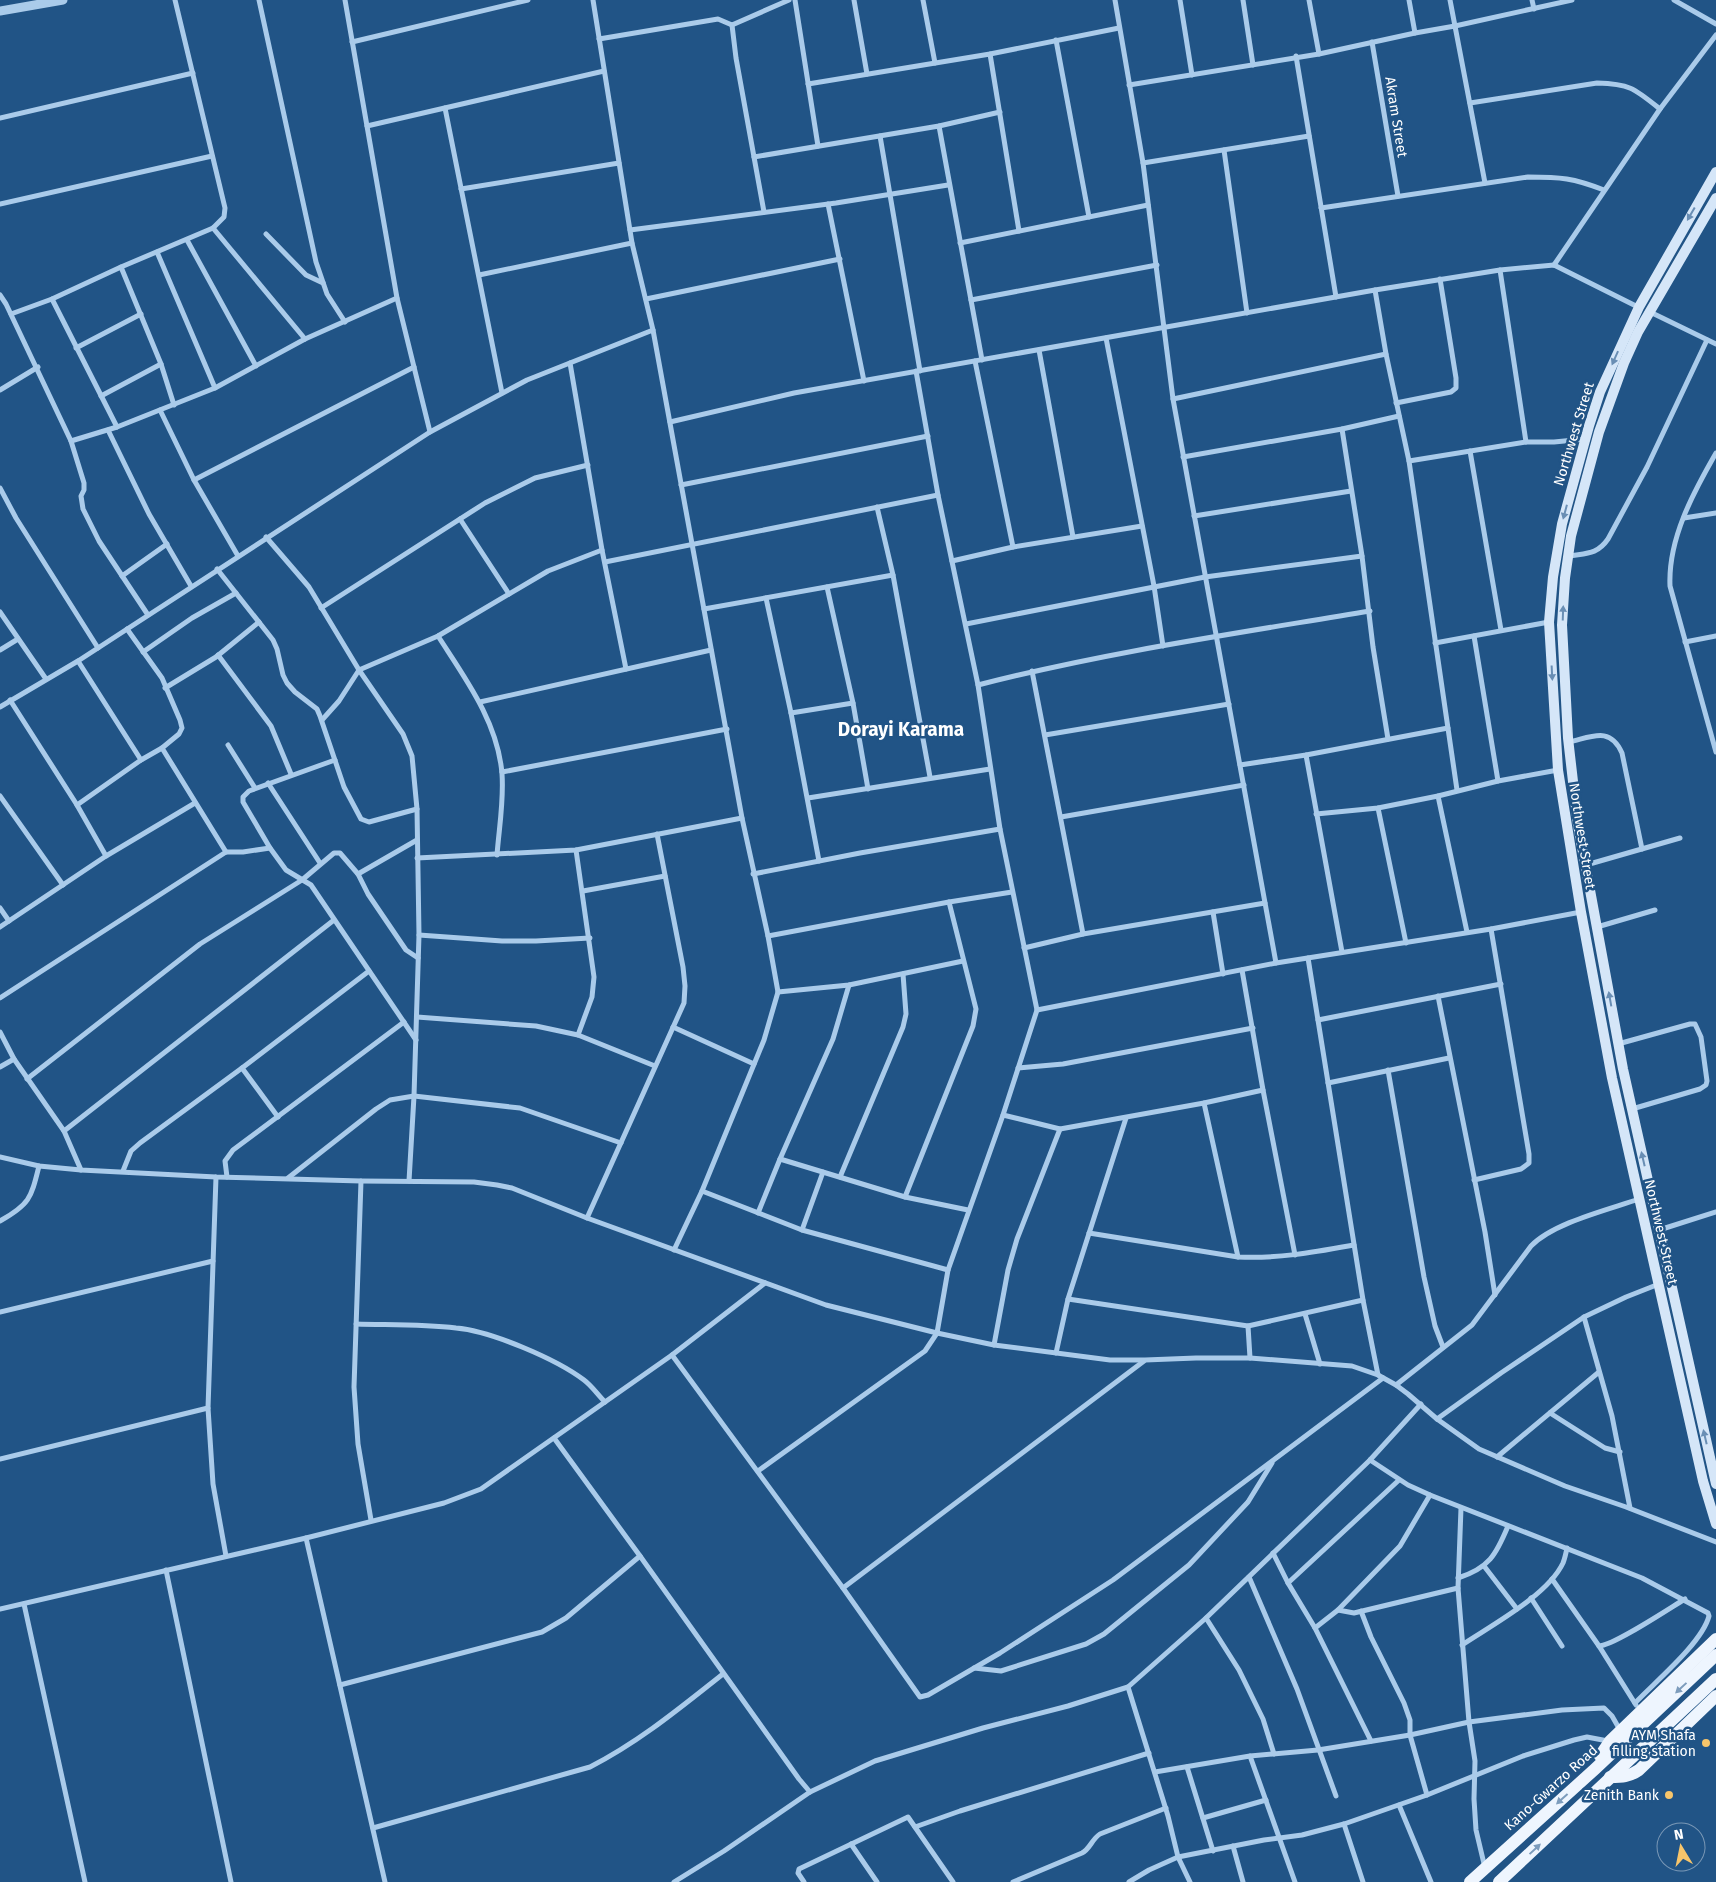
<svg xmlns="http://www.w3.org/2000/svg" width="1716" height="1882" viewBox="0 0 1716 1882" font-family="'Fira Sans',sans-serif">
<rect width="100%" height="100%" fill="#215486"/>
<g fill="none" stroke-linecap="round" stroke-linejoin="round">
<g stroke="#aacbea" stroke-width="5">
<path d="M259,0L316,262L327,294L345,322"/>
<path d="M345,0L397,298L430,432"/>
<path d="M593,0L632,243L653,330L742,818L768,936L778,992L764,1040L702,1191L674,1250"/>
<path d="M795,0L818,146"/>
<path d="M854,0L867,74"/>
<path d="M923,0L935,63"/>
<path d="M1115,0L1143,163L1173,399L1276,963"/>
<path d="M1180,0L1192,75"/>
<path d="M1243,0L1253,65"/>
<path d="M1309,0L1319,54"/>
<path d="M1409,0L1415,33"/>
<path d="M1450,0L1485,183"/>
<path d="M1532,0L1534,9"/>
<path d="M1674,0L1716,24"/>
<path d="M732,25L736,58L764,212"/>
<path d="M732,25L789,0"/>
<path d="M599,39L718,19L732,25"/>
<path d="M1056,40L1089,217"/>
<path d="M352,42L528,0"/>
<path d="M1372,42L1398,196"/>
<path d="M990,54L1019,231"/>
<path d="M1296,56L1336,297"/>
<path d="M808,84L990,54L1119,28"/>
<path d="M1129,85L1319,54L1415,33L1455,26L1572,0"/>
<path d="M1470,103L1597,83C1630,84 1634,88 1660,109"/>
<path d="M445,108L502,393"/>
<path d="M0,118L193,73"/>
<path d="M367,126L604,71"/>
<path d="M939,126L982,360"/>
<path d="M880,136L920,371"/>
<path d="M1224,150L1247,313"/>
<path d="M754,157L939,126L1000,112"/>
<path d="M1143,163L1309,136"/>
<path d="M461,189L619,163"/>
<path d="M0,204L212,156"/>
<path d="M828,204L864,381"/>
<path d="M1321,208L1528,177C1561,177 1573,178 1604,190"/>
<path d="M213,228L305,339"/>
<path d="M630,230L836,203L948,185"/>
<path d="M266,234L306,275L323,283"/>
<path d="M187,240L256,366"/>
<path d="M960,243L1148,205"/>
<path d="M157,252L215,388"/>
<path d="M1554,265L1660,109L1716,35"/>
<path d="M121,267L161,364L174,405"/>
<path d="M1500,270L1526,442"/>
<path d="M479,275L632,243"/>
<path d="M1375,290L1386,354L1409,461L1457,790"/>
<path d="M0,295L6,304L71,441L84,483V490L81,496L83,509L99,541L148,615"/>
<path d="M52,299L117,427"/>
<path d="M646,299L840,259"/>
<path d="M971,300L1157,265"/>
<path d="M1648,311L1716,344"/>
<path d="M11,314L52,299L121,267L213,228L224,217L225,208L175,0"/>
<path d="M1106,338L1154,586L1163,646"/>
<path d="M76,348L141,314"/>
<path d="M1039,350L1073,537"/>
<path d="M975,361L1013,547"/>
<path d="M570,363L602,550L626,669"/>
<path d="M0,390L38,367"/>
<path d="M101,396L161,364"/>
<path d="M1173,399L1386,354"/>
<path d="M1396,403L1451,392L1456,388V378L1440,279"/>
<path d="M160,410L194,480L238,556"/>
<path d="M670,422L794,393L1375,290L1500,270L1554,265L1640,308"/>
<path d="M1342,429L1362,556L1373,647L1388,739"/>
<path d="M108,430L149,514L191,586"/>
<path d="M71,441L117,427L215,388L305,339L397,298"/>
<path d="M1470,451L1501,630"/>
<path d="M1716,453C1693,493 1668,539 1670,586L1716,752"/>
<path d="M1183,457L1342,429L1399,416"/>
<path d="M1409,461L1526,442H1554L1585,439"/>
<path d="M194,480L414,367"/>
<path d="M681,485L928,436"/>
<path d="M0,488L16,518L98,648"/>
<path d="M877,507L893,575L930,777"/>
<path d="M1194,516L1351,491"/>
<path d="M1684,518L1716,513"/>
<path d="M460,519L509,594"/>
<path d="M266,537L309,587L359,670L403,734L412,756L417,809L419,935L414,1096L409,1181"/>
<path d="M1569,556C1586,553 1597,555 1608,539L1647,467L1707,340"/>
<path d="M952,561L1013,547L1142,526"/>
<path d="M605,562L938,495"/>
<path d="M217,569L273,640L277,649L283,675L287,683L295,692L317,709L320,716L344,787L361,819L369,822L417,809"/>
<path d="M122,576L167,544"/>
<path d="M827,587L853,703L868,789"/>
<path d="M766,598L791,713L819,861"/>
<path d="M321,608L485,503L535,478L588,465"/>
<path d="M704,609L893,575"/>
<path d="M0,612L46,679"/>
<path d="M966,624L1205,577L1362,556"/>
<path d="M438,636C465,678 498,722 502,774C504,801 499,828 497,855"/>
<path d="M1474,636L1498,781"/>
<path d="M1685,642L1716,636"/>
<path d="M1435,643L1549,622"/>
<path d="M0,650L18,639"/>
<path d="M143,652L192,618L236,593"/>
<path d="M218,655L271,726L291,774"/>
<path d="M78,661L141,760"/>
<path d="M1032,671L1083,934"/>
<path d="M978,685C1106,652 1239,633 1370,611"/>
<path d="M165,688L216,657L259,622"/>
<path d="M10,700L77,805L106,856"/>
<path d="M480,702L711,650"/>
<path d="M0,707L78,661L430,432L527,380L653,330"/>
<path d="M791,713L853,703"/>
<path d="M322,720L339,701L359,670L438,636L548,571L602,550"/>
<path d="M1045,735L1229,704"/>
<path d="M1569,742C1592,737 1610,726 1622,753L1642,849"/>
<path d="M228,745L255,788"/>
<path d="M162,748L226,852"/>
<path d="M1306,755L1342,952"/>
<path d="M335,760L249,791L243,797V802L270,848L286,870L311,885L416,1040"/>
<path d="M1240,765L1306,755L1448,728"/>
<path d="M502,772L727,729"/>
<path d="M268,783L320,863"/>
<path d="M0,796L63,885"/>
<path d="M1438,796L1467,932"/>
<path d="M808,798L990,769"/>
<path d="M77,805L141,760L162,748L179,734L182,728L180,720L162,678L127,629"/>
<path d="M1378,808L1406,943"/>
<path d="M1316,814L1378,808L1438,796L1498,781L1558,770"/>
<path d="M1061,817L1244,785"/>
<path d="M576,850L594,977L592,997L578,1035"/>
<path d="M417,858L576,850L742,818"/>
<path d="M1586,865L1680,838"/>
<path d="M358,874L417,840"/>
<path d="M753,874L860,853L1000,829"/>
<path d="M583,891L665,876"/>
<path d="M0,908L9,921"/>
<path d="M1213,912L1223,974"/>
<path d="M0,927L106,856L195,803"/>
<path d="M1597,927L1655,910"/>
<path d="M419,935L502,941H536L590,938"/>
<path d="M768,936L949,902L1012,892"/>
<path d="M1024,948L1083,934L1265,903"/>
<path d="M1308,958L1363,1300L1378,1375"/>
<path d="M1242,970L1263,1090L1295,1255"/>
<path d="M778,992L849,985L963,961"/>
<path d="M1438,996L1485,1232L1495,1295"/>
<path d="M0,998L226,852H243L270,848"/>
<path d="M1037,1010L1276,963L1491,929L1581,912"/>
<path d="M417,1017L536,1026L578,1035L655,1066"/>
<path d="M1318,1020L1501,984"/>
<path d="M673,1027L754,1064"/>
<path d="M0,1032L14,1059L64,1131L81,1170"/>
<path d="M1618,1044L1690,1024H1695L1701,1037L1707,1081L1706,1085L1700,1089L1632,1109"/>
<path d="M0,1067L14,1059"/>
<path d="M242,1068L278,1117"/>
<path d="M1018,1068L1063,1064L1253,1028"/>
<path d="M1388,1070L1424,1277L1435,1326L1443,1347"/>
<path d="M27,1079L200,944L302,880L334,853H340L358,874L368,894L406,950L418,958"/>
<path d="M1328,1083L1449,1058"/>
<path d="M1204,1103L1238,1257"/>
<path d="M1003,1115L1060,1129L1204,1103L1263,1090"/>
<path d="M64,1131L334,920"/>
<path d="M0,1157L39,1166L81,1170L216,1177L361,1181L474,1182L497,1185L512,1188L587,1218L826,1305L937,1333L994,1345L1110,1360H1145L1196,1358H1250L1352,1366L1378,1375L1396,1385L1408,1394L1437,1419L1479,1449L1565,1486L1626,1507L1716,1542"/>
<path d="M780,1159L905,1197L968,1210"/>
<path d="M123,1171L131,1151L140,1143L242,1068L369,971"/>
<path d="M216,1177L208,1408L213,1484L226,1556"/>
<path d="M227,1177L225,1161L233,1150L404,1022"/>
<path d="M840,1177L903,1027L906,1014L903,974"/>
<path d="M288,1178L376,1109L390,1100L414,1096L520,1108L621,1143"/>
<path d="M1474,1180L1521,1169L1529,1163V1154L1491,929"/>
<path d="M361,1181L354,1387L358,1444L371,1520"/>
<path d="M702,1191L802,1230L948,1270"/>
<path d="M905,1197L973,1026L976,1009L949,902"/>
<path d="M758,1213L780,1159L833,1039L849,985"/>
<path d="M587,1218L684,1003L685,986L683,967L657,834"/>
<path d="M0,1221C30,1204 31,1198 39,1166"/>
<path d="M802,1230L823,1172"/>
<path d="M1659,1230L1716,1212"/>
<path d="M1089,1233L1238,1257C1278,1259 1315,1252 1354,1245"/>
<path d="M1068,1299L1248,1326L1363,1300"/>
<path d="M0,1312L213,1261"/>
<path d="M1305,1314L1320,1364"/>
<path d="M1584,1317L1612,1416L1630,1508"/>
<path d="M356,1324C389,1325 423,1324 456,1328C491,1331 556,1359 584,1380C592,1386 598,1395 605,1402"/>
<path d="M1248,1326L1250,1358"/>
<path d="M994,1345L1008,1270L1017,1239L1060,1129"/>
<path d="M1056,1353L1068,1299L1126,1118"/>
<path d="M672,1355L843,1588L920,1697L928,1695L1000,1653L1113,1580L1383,1378"/>
<path d="M1396,1385L1472,1325L1531,1246C1553,1223 1607,1210 1639,1199"/>
<path d="M1550,1413L1605,1448L1620,1452"/>
<path d="M1437,1419L1501,1373L1584,1317L1626,1297L1659,1284"/>
<path d="M554,1438L640,1556L799,1779L810,1792"/>
<path d="M1497,1457L1599,1372"/>
<path d="M0,1459L208,1408"/>
<path d="M1370,1460L1408,1485L1430,1495L1642,1578L1708,1613L1709,1616C1702,1643 1656,1681 1635,1703"/>
<path d="M758,1471L925,1351L937,1333L948,1270L1003,1115L1037,1010L1000,829L978,685L938,495L916,371"/>
<path d="M1461,1508L1458,1588L1469,1722L1475,1761L1474,1799L1476,1830L1485,1868"/>
<path d="M306,1538L385,1882"/>
<path d="M1273,1553L1288,1583L1315,1628L1371,1741"/>
<path d="M1484,1566L1517,1609"/>
<path d="M166,1570L231,1882"/>
<path d="M1249,1577L1297,1689L1336,1796"/>
<path d="M1458,1578C1489,1568 1496,1555 1508,1526"/>
<path d="M1552,1579L1599,1646L1636,1705"/>
<path d="M1288,1583L1399,1480"/>
<path d="M843,1588L1144,1361"/>
<path d="M1531,1598L1562,1646"/>
<path d="M24,1604L85,1882"/>
<path d="M0,1609L306,1538L444,1503L481,1489L672,1355L765,1283"/>
<path d="M1338,1610L1354,1613L1458,1588"/>
<path d="M1361,1611L1371,1637L1404,1703L1410,1720V1735L1427,1795"/>
<path d="M1206,1618L1239,1670L1263,1719L1274,1754"/>
<path d="M1315,1628L1338,1610L1400,1546L1430,1495"/>
<path d="M1462,1645C1492,1625 1548,1595 1563,1563C1565,1558 1566,1553 1567,1548"/>
<path d="M1599,1646C1613,1646 1670,1608 1685,1599"/>
<path d="M974,1668L1001,1671L1086,1644L1104,1634L1189,1565L1248,1502L1272,1463"/>
<path d="M340,1685L542,1632L566,1618L640,1556"/>
<path d="M1128,1687L1168,1816L1178,1857L1190,1882"/>
<path d="M1250,1756L1295,1882"/>
<path d="M1187,1767L1213,1851"/>
<path d="M1155,1772L1250,1756L1318,1750L1410,1735L1469,1722L1562,1710L1604,1708L1612,1716L1620,1730"/>
<path d="M1399,1805L1431,1882"/>
<path d="M1203,1818L1266,1800"/>
<path d="M1344,1824L1363,1882"/>
<path d="M915,1827L960,1811L1149,1753"/>
<path d="M373,1828L590,1767C639,1742 680,1708 723,1674"/>
<path d="M851,1844L877,1882"/>
<path d="M1233,1846L1243,1882"/>
<path d="M674,1882L724,1851L810,1792L875,1761L983,1728L1068,1706L1128,1687L1206,1618L1370,1460L1421,1404"/>
<path d="M804,1882L798,1873L799,1869L908,1817L953,1882"/>
<path d="M1013,1882L1082,1853C1090,1849 1092,1839 1100,1834L1166,1808"/>
<path d="M1129,1882L1149,1870L1178,1857L1264,1840L1302,1835L1344,1824L1427,1795L1523,1756L1574,1740L1587,1737L1608,1741"/>
</g>
<path stroke="#aacbea" stroke-width="9" d="M0,11L63,0"/>
<g stroke="#d5e6f8" stroke-width="10">
<path d="M1716,172L1639,307L1600,392L1589,426L1562,524L1553,577L1549,622L1558,770L1581,912L1612,1078L1703,1481L1716,1524"/>
<path d="M1716,198L1638,332L1624,363L1599,432L1571,536L1565,578L1562,625L1568,738L1578,825L1623,1069L1716,1484"/>
</g>
<g stroke="#eef5fe" stroke-width="12">
<path d="M1600,1756L1610,1741L1716,1639"/>
<path d="M1610,1777C1622,1777 1629,1777 1639,1770L1716,1696"/>
<path d="M1470,1882L1595,1769L1716,1655"/>
<path d="M1499,1882L1716,1679"/>
</g>
</g>
<defs><path id="oneway-solid" d="M-6-.8H1V-3.2L6.5 0L1 3.2V.8H-6Z" transform="scale(1.25)"/></defs>
<g fill="#698eb4">
<use href="#oneway-solid" transform="translate(1691 214) rotate(120)"/>
<use href="#oneway-solid" transform="translate(1615 358) rotate(114)"/>
<use href="#oneway-solid" transform="translate(1565 512) rotate(105)"/>
<use href="#oneway-solid" transform="translate(1563 613) rotate(-88)"/>
<use href="#oneway-solid" transform="translate(1552 673) rotate(87)"/>
<use href="#oneway-solid" transform="translate(1610 999) rotate(-100)"/>
<use href="#oneway-solid" transform="translate(1643 1159) rotate(-103)"/>
<use href="#oneway-solid" transform="translate(1705 1437) rotate(-103)"/>
</g>
<g fill="#7d9cbc">
<use href="#oneway-solid" transform="translate(1681 1688) rotate(137)"/>
<use href="#oneway-solid" transform="translate(1562 1799) rotate(138)"/>
<use href="#oneway-solid" transform="translate(1535 1849) rotate(-43)"/>
</g>
<g fill="#f7c56b" stroke="#215486" stroke-width="2">
<circle cx="1706" cy="1743" r="5"/>
<circle cx="1669" cy="1795" r="5"/>
</g>
<g text-anchor="middle" dominant-baseline="central" stroke-width="5" stroke-linejoin="round" paint-order="stroke">
<g font-size="14" fill="#fff" stroke="#215486">
<text transform="translate(1396 117) rotate(81)">Akram Street</text>
<text transform="translate(1574 434) rotate(-73)">Northwest Street</text>
<text transform="translate(1582 836) rotate(81)">Northwest Street</text>
<text transform="translate(1661 1232) rotate(77)">Northwest Street</text>
<text transform="translate(1551 1788) rotate(-42)">Kano-Gwarzo Road</text>
</g>
<g font-size="14" fill="#fff" stroke="#215486" text-anchor="end">
<text x="1696" y="1735">AYM Shafa<tspan x="1696" dy="16">filling station</tspan></text>
<text x="1659" y="1795">Zenith Bank</text>
</g>
<g font-size="19" font-weight="bold" fill="#fff" stroke="#215486">
<text x="901" y="729">Dorayi Karama</text>
</g>
</g>
<g transform="translate(1681 1847) rotate(350)"><circle r="24" fill="#215486" stroke="#7a98b6"/>
<path d="M0-4L9 19L0 12L-9 19Z" fill="#f7c56b"/>
<text y="-8" font-size="14" font-weight="bold" text-anchor="middle" fill="#ffffff">N</text>
</g>
</svg>
